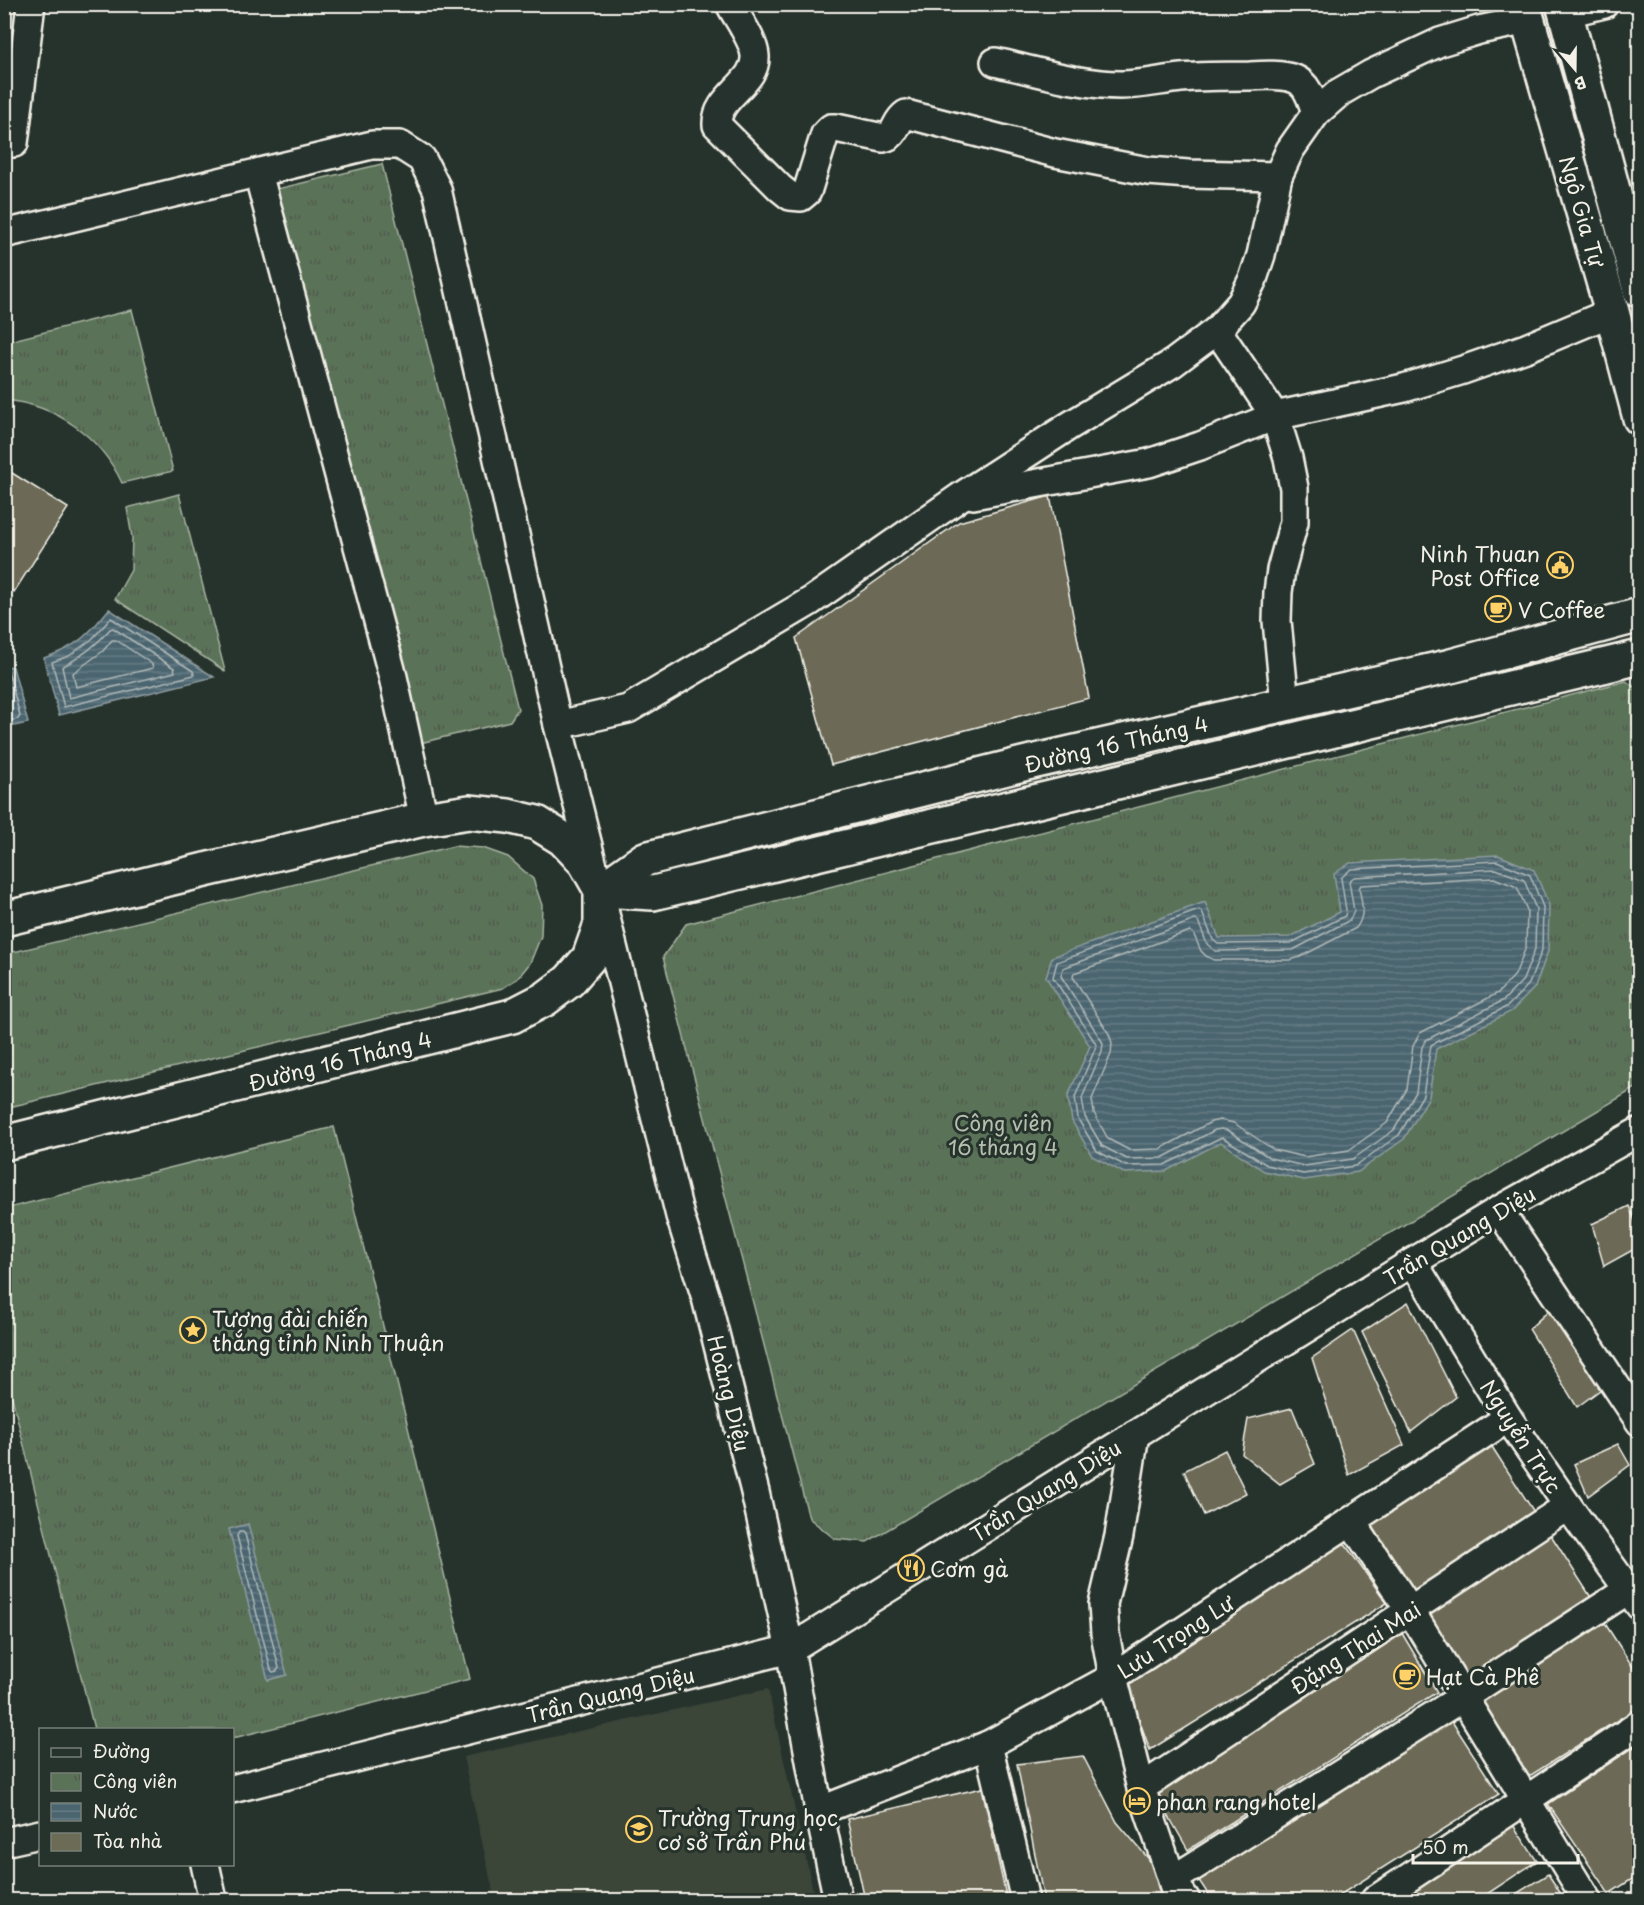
<svg xmlns="http://www.w3.org/2000/svg" width="1644" height="1905" viewBox="0 0 1644 1905" font-family="'Playpen Sans',sans-serif">
<defs>
<pattern id="park-tufts" width="24" height="20" patternUnits="userSpaceOnUse" patternTransform="scale(1.5)"><rect width="24" height="20" fill="#5a7358"/><path d="M3 7l-1-3M5 7V3M7 7l1-3M15 17l-1-3M17 17v-4M19 17l1-3" fill="none" stroke="#515b4e"/></pattern>
<pattern id="water-rules" width="6" height="5" patternUnits="userSpaceOnUse" patternTransform="scale(1.5)"><rect width="6" height="5" fill="#4b6570"/><path d="M0 2.5h6" fill="none" stroke="#667c84"/></pattern>
</defs>
<rect width="100%" height="100%" fill="#26332d"/>
<filter id="ink" filterUnits="userSpaceOnUse"><feTurbulence type="fractalNoise" baseFrequency=".0167" numOctaves="2"/><feDisplacementMap in="SourceGraphic" scale="12" xChannelSelector="R" yChannelSelector="G"/><feConvolveMatrix kernelMatrix="1 2 1 2 8 2 1 2 1" color-interpolation-filters="sRGB"/></filter>
<g filter="url(#ink)">
<path fill="#3b4439" d="M768,1689L815,1900H495L463,1757Z"/>
<g fill="url(#park-tufts)" stroke="#a7b2a0" stroke-width="1.5">
<path d="M382,164L518,709L510,721L420,743L273,190Z"/>
<path d="M132,310L173,471L122,483C100,436 56,405 5,400V342Z"/>
<path d="M179,494L225,671L115,599L131,570L132,537L127,508Z"/>
<path d="M1626,681L1639,690V1086L867,1542L835,1539L809,1518L663,957L686,924Z"/>
<path d="M454,846L483,848L508,857L533,879L542,905L541,936L530,963L518,978L503,988L5,1108V954Z"/>
<path d="M334,1127L470,1679L233,1738L232,1730L94,1729L5,1369L4,1209Z"/>
</g>
<g fill="url(#water-rules)" stroke="#8f9da0" stroke-width="1.5">
<path d="M109,609L214,677L59,715L44,658C77,647 88,635 109,609Z"/>
<path d="M5,666L13,667L28,723L5,728Z"/>
<path d="M1498,855L1534,870L1549,905L1548,951L1535,987L1512,1011L1436,1049L1429,1097L1404,1139L1358,1172L1304,1180L1264,1171L1221,1142L1166,1171L1124,1173L1092,1156L1072,1121L1068,1096L1090,1046L1046,977L1052,957L1205,902L1219,938L1290,937L1340,912L1334,874L1350,863Z"/>
<path d="M248,1524L287,1675L268,1680L229,1529Z"/>
</g>
<g fill="none" stroke-linecap="round" stroke-linejoin="round">
<g stroke="#b0b9b8" stroke-width="1.5">
<path d="M111,618L193,671L194,675L64,707L52,662L69,656L92,639Z"/>
<path d="M113,628L174,668L175,672L69,698L62,667C81,657 96,646 110,629Z"/>
<path d="M112,640H116L152,664L153,668L76,687L73,673L103,651Z"/>
<path d="M4,672L9,674L20,716L18,719L4,722"/>
<path d="M1497,861L1530,875L1543,907L1542,950L1529,984L1508,1006L1431,1045L1423,1095L1399,1135L1355,1166L1303,1174L1267,1165L1222,1137L1164,1165L1126,1166L1097,1151L1078,1119L1075,1097L1095,1049L1096,1044L1053,977L1057,962L1199,910L1202,912L1213,940L1218,944L1291,943L1345,916L1346,910L1341,878L1351,869Z"/>
<path d="M1496,869L1524,880L1536,909L1535,949L1523,980L1504,1000L1426,1040L1422,1047L1416,1092L1394,1130L1353,1159L1304,1166L1270,1158L1229,1131L1222,1129L1215,1130L1162,1158L1127,1159L1102,1146L1085,1117L1082,1098L1102,1051L1103,1043L1061,976L1063,968L1195,920L1198,921L1207,944L1215,951L1293,950L1350,920L1354,911L1349,881L1354,877Z"/>
<path d="M1494,878L1517,887L1527,910L1526,947L1515,975L1498,993L1420,1033L1413,1046L1407,1089L1387,1123L1349,1150L1305,1157L1274,1150L1234,1123L1220,1120L1211,1122L1160,1149L1129,1150L1108,1139L1094,1113L1092,1099L1111,1054L1112,1043L1109,1034L1073,977L1074,973L1190,931L1193,933L1201,951L1206,956L1214,960H1290L1300,957L1356,928C1366,915 1362,903 1359,888L1361,885Z"/>
<path d="M239,1532H243L245,1534L279,1668L277,1671L273,1672L271,1670L237,1536Z"/>
</g>
</g>
<g fill="#6c6b56" stroke="#f4f1e8" stroke-width="1.5">
<path d="M4,468L68,508L14,592L4,586Z"/>
<path d="M1050,496L1089,698L831,765L796,638L959,522Z"/>
<path d="M1629,1206L1640,1234V1246L1604,1266L1592,1224Z"/>
<path d="M1408,1302L1456,1397L1411,1432L1362,1332Z"/>
<path d="M1557,1303L1612,1381L1577,1407L1529,1329Z"/>
<path d="M1353,1330L1404,1445L1349,1475L1312,1358Z"/>
<path d="M1292,1408L1315,1464L1280,1484L1242,1454L1248,1419Z"/>
<path d="M1487,1439L1536,1515L1411,1594L1363,1518Z"/>
<path d="M1618,1444L1630,1465L1588,1496L1574,1464Z"/>
<path d="M1225,1450L1246,1493L1204,1515L1184,1471Z"/>
<path d="M1547,1529L1596,1605L1471,1684L1422,1608Z"/>
<path d="M1344,1543L1387,1603L1150,1750L1126,1683Z"/>
<path d="M1604,1622L1640,1678V1706L1528,1777L1479,1701Z"/>
<path d="M1400,1630L1437,1692L1188,1850L1156,1794Z"/>
<path d="M1451,1720L1499,1794L1332,1900H1212L1198,1879Z"/>
<path d="M1640,1743V1874L1609,1894L1548,1804Z"/>
<path d="M1083,1756L1117,1822L1154,1865L1162,1900H1044L1017,1764Z"/>
<path d="M982,1788L1007,1900H865L847,1819Z"/>
<path d="M1513,1825L1537,1861L1478,1900H1400Z"/>
<path d="M1548,1874L1565,1900H1506Z"/>
</g>
<g fill="none" stroke-linecap="round" stroke-linejoin="round">
<defs>
<g id="minor">
<path d="M730,4C737,18 754,40 755,56C757,83 715,97 717,125L780,188L790,196L801,197L807,192L825,134L831,128H836L883,138C898,135 894,122 906,114L1055,153L1148,171L1188,174L1278,176"/>
<path d="M1566,13L1604,4"/>
<path d="M995,62C1036,71 1079,85 1121,85C1142,85 1161,80 1181,78C1203,76 1227,76 1250,76C1264,75 1282,74 1295,79C1308,84 1312,101 1316,113"/>
<path d="M14,143L31,4"/>
<path d="M258,173L393,677L424,819"/>
<path d="M4,234L372,145H400L422,159L437,189L558,725L680,1216L706,1298L755,1492L790,1649L819,1811L838,1900"/>
<path d="M1217,330L1275,416L1288,458L1294,488V522L1281,570L1278,592L1277,621L1285,704"/>
<path d="M973,495L1149,463L1200,446L1275,416L1404,388L1463,370L1526,348L1612,312"/>
<path d="M558,725L628,709L811,601L960,497L1069,426L1173,363L1217,330L1241,303L1253,279L1261,255L1278,176L1290,150L1316,113L1340,92L1371,74L1440,42L1479,30L1528,20"/>
<path d="M1499,1210L1640,1422"/>
<path d="M1413,1262L1508,1418L1568,1506L1640,1606"/>
<path d="M1135,1434L1119,1536L1103,1604L1105,1633L1113,1677L1141,1788L1172,1880L1176,1896"/>
<path d="M1351,1521L1410,1610L1587,1900"/>
<path d="M988,1745L1025,1900"/>
<path d="M1141,1788L1568,1506"/>
<path d="M232,1789L790,1649L1413,1262L1499,1210L1640,1131"/>
<path d="M819,1811L988,1745L1113,1677L1508,1418"/>
<path d="M4,1842L40,1834"/>
<path d="M205,1864L213,1900"/>
<path d="M1186,1900L1172,1880L1463,1697L1628,1590"/>
<path d="M1375,1900L1640,1724"/>
</g>
<g id="major">
<path d="M1523,4L1612,312L1640,418"/>
<path d="M1563,4L1640,290"/>
<path d="M601,890L645,859L1023,764L1451,666L1640,615"/>
<path d="M601,890L653,893L1640,657"/>
<path d="M4,919L205,870L424,819L469,812L508,816L537,823L563,839L585,862L601,890V924L589,958L569,981L545,999L512,1016L4,1143"/>
</g>
</defs>
<use href="#minor" stroke="#f4f1e8" stroke-width="32"/>
<use href="#major" stroke="#f4f1e8" stroke-width="38"/>
<use href="#minor" stroke="#26332d" stroke-width="27"/>
<use href="#major" stroke="#26332d" stroke-width="33"/>
</g>
</g>
<defs>
<symbol id="civic-ring" viewBox="-11 -11 22 22"><circle r="9.5" fill="#26332d" stroke="#ffd166" stroke-width="1.5"/><path d="M-.6-6.5H3V-4.5H.6V-3L4-1V1h2V6H-6V1h2V-1L-.6-3ZM-1.2 2.5V6h2.4V2.5Z" fill="#ffd166"/></symbol>
<symbol id="cafe-ring" viewBox="-11 -11 22 22"><circle r="9.5" fill="#26332d" stroke="#ffd166" stroke-width="1.5"/><path d="M-5.5-4.5H6V0H3Q3 3.5 0 3.5H-2.5Q-5.5 3.5-5.5 0ZM3-3.2v2h1.7v-2ZM-6 4.5H4V6H-6Z" fill="#ffd166"/></symbol>
<symbol id="sight-ring" viewBox="-11 -11 22 22"><circle r="9.5" fill="#26332d" stroke="#ffd166" stroke-width="1.5"/><path d="M0-6L1.8-2.2L6-1.7L2.9 1.2L3.7 5.4L0 3.3L-3.7 5.4L-2.9 1.2L-6-1.7L-1.8-2.2Z" fill="#ffd166"/></symbol>
<symbol id="restaurant-ring" viewBox="-11 -11 22 22"><circle r="9.5" fill="#26332d" stroke="#ffd166" stroke-width="1.5"/><path d="M-5-6h1v4h1v-4h1v4h1v-4h1v5L-1.5 .5V6h-2V.5L-5-1ZM5-6V6H3V1.5H1.5Q1.5-4 5-6Z" fill="#ffd166"/></symbol>
<symbol id="hotel-ring" viewBox="-11 -11 22 22"><circle r="9.5" fill="#26332d" stroke="#ffd166" stroke-width="1.5"/><path d="M-6-4.5h1.5V1H6V5H4.5V3h-9V5H-6ZM-4 0a1.8 1.8 0 1 1 3.6 0ZM.5 0V-2.5h3Q6-2.5 6 0Z" fill="#ffd166"/></symbol>
<symbol id="school-ring" viewBox="-11 -11 22 22"><circle r="9.5" fill="#26332d" stroke="#ffd166" stroke-width="1.5"/><path d="M0-5L7-2L0 1L-7-2ZM-4 1L0 2.5L4 1V4Q0 6-4 4Z" fill="#ffd166"/></symbol>
</defs>
<g fill-rule="evenodd">
<use href="#civic-ring" x="1545" y="550" width="30" height="30"/>
<use href="#cafe-ring" x="1483" y="594" width="30" height="30"/>
<use href="#sight-ring" x="178" y="1315" width="30" height="30"/>
<use href="#restaurant-ring" x="896" y="1553" width="30" height="30"/>
<use href="#cafe-ring" x="1392" y="1661" width="30" height="30"/>
<use href="#hotel-ring" x="1122" y="1786" width="30" height="30"/>
<use href="#school-ring" x="624" y="1814" width="30" height="30"/>
</g>
<g text-anchor="middle" dominant-baseline="central" stroke-width="6" stroke-linejoin="round" paint-order="stroke">
<g font-size="21" fill="#f4f1e8" stroke="#26332d">
<text transform="translate(1583 211) rotate(74)">Ngô Gia Tự</text>
<text transform="translate(1116 743) rotate(-13)">Đường 16 Tháng 4</text>
<text transform="translate(340 1060) rotate(-14)">Đường 16 Tháng 4</text>
<text transform="translate(1459 1235) rotate(-31)">Trần Quang Diệu</text>
<text transform="translate(730 1393) rotate(76)">Hoàng Diệu</text>
<text transform="translate(1522 1436) rotate(57)">Nguyễn Trực</text>
<text transform="translate(1045 1490) rotate(-32)">Trần Quang Diệu</text>
<text transform="translate(1175 1636) rotate(-33)">Lưu Trọng Lư</text>
<text transform="translate(1355 1647) rotate(-33)">Đặng Thai Mai</text>
<text transform="translate(610 1694) rotate(-14)">Trần Quang Diệu</text>
</g>
<g font-size="21" fill="#f4f1e8" stroke="#26332d" text-anchor="start">
<text x="1540" y="553" text-anchor="end">Ninh Thuan<tspan x="1540" dy="24">Post Office</tspan></text>
<text x="1518" y="609">V Coffee</text>
<text x="212" y="1318">Tượng đài chiến<tspan x="212" dy="24">thắng tỉnh Ninh Thuận</tspan></text>
<text x="930" y="1568">Cơm gà</text>
<text x="1426" y="1676">Hạt Cà Phê</text>
<text x="1156" y="1801">phan rang hotel</text>
<text x="658" y="1817">Trường Trung học<tspan x="658" dy="24">cơ sở Trần Phú</tspan></text>
</g>
<g font-size="21" fill="#b6bfae" stroke="#26332d">
<text x="1003" y="1122">Công viên<tspan x="1003" dy="24">16 tháng 4</tspan></text>
</g>
</g>
<rect width="1644" height="1905" fill="none" stroke="#26332d" stroke-width="24"/>
<rect x="12" y="12" width="1620" height="1881" fill="none" stroke="#f4f1e8" stroke-width="2" filter="url(#ink)"/>
<rect x="39" y="1728" width="195" height="138" fill="#26332d" stroke="#787f78" stroke-width="1.5"/>
<rect x="51" y="1748" width="30" height="9" fill="#26332d" stroke="#787f78" stroke-width="1.5"/>
<text x="93" y="1758" font-size="18" fill="#f4f1e8">Đường</text>
<rect x="51" y="1773" width="30" height="18" fill="url(#park-tufts)" stroke="#787f78" stroke-width="1.5"/>
<text x="93" y="1788" font-size="18" fill="#f4f1e8">Công viên</text>
<rect x="51" y="1803" width="30" height="18" fill="url(#water-rules)" stroke="#787f78" stroke-width="1.5"/>
<text x="93" y="1818" font-size="18" fill="#f4f1e8">Nước</text>
<rect x="51" y="1833" width="30" height="18" fill="#6c6b56" stroke="#787f78" stroke-width="1.5"/>
<text x="93" y="1848" font-size="18" fill="#f4f1e8">Tòa nhà</text>
<g transform="translate(1575 69) rotate(160)" stroke="#26332d" stroke-width="4.5" paint-order="stroke">
<path d="M0-4.5L10 22L0 15L-10 22Z" fill="#f4f1e8"/>
<text y="-9" font-size="16" font-weight="bold" text-anchor="middle" fill="#f4f1e8">B</text>
</g>
<path d="M1413 1854v9h165v-9" fill="none" stroke="#f4f1e8" stroke-width="3"/>
<text x="1422" y="1854" font-size="18" fill="#f4f1e8" stroke="#26332d" stroke-width="4.5" paint-order="stroke">50 m</text>
</svg>
